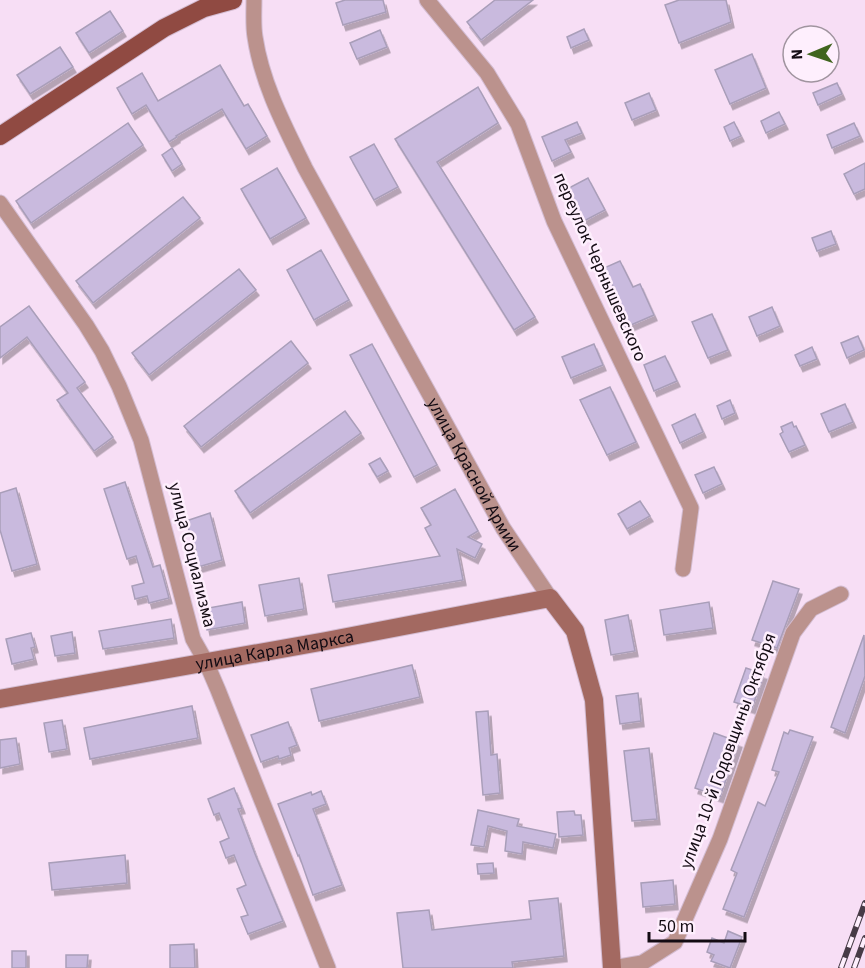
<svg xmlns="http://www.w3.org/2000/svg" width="865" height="968" viewBox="0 0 865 968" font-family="'Source Sans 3',sans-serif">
<defs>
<filter id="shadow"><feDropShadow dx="3" dy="5.5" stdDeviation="0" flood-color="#0004"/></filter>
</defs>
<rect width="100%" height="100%" fill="#f7def5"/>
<g fill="#c9bade" stroke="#a99eb9" stroke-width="1.5" filter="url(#shadow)">
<path d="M345,0H383L386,12L343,25L336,3Z"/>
<path d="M495,0H533L481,40L467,22Z"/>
<path d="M679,0H726L731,22L679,43L665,5Z"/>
<path d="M110,11L123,31L89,53L76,33Z"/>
<path d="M584,29L589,40L571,48L567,37Z"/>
<path d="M380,30L387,47L357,59L350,43Z"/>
<path d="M60,47L73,67L30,94L17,75Z"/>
<path d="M752,54L766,88L730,104L715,70Z"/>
<path d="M220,65L244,106L248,104L267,136L246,149L222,109L176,136L177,137L169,142L146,105L132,114L117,88L142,73L158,101Z"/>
<path d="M837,83L842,94L818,105L813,93Z"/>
<path d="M478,87L498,123L437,162L535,317L514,330L395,139Z"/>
<path d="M649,93L656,110L632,120L625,103Z"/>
<path d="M779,112L785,124L766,133L761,121Z"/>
<path d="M577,122L582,133L565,140L571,152L552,161L542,137Z"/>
<path d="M734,122L741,136L730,141L724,127Z"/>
<path d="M128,123L143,145L31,223L16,201Z"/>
<path d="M854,123L860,136L832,148L827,135Z"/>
<path d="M374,144L398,187L374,200L350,157Z"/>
<path d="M172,148L182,164L172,171L162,155Z"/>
<path d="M865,163V189L854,194L844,174Z"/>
<path d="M277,168L306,218L270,239L241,189Z"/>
<path d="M588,178L605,210L582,222L565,190Z"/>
<path d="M183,197L200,218L93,303L76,281Z"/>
<path d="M831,231L836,244L817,251L812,238Z"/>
<path d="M321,250L349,300L314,320L287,270Z"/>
<path d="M620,261L633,287L640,284L654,315L624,328L611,296L617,294L604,268Z"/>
<path d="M239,269L256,290L149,375L132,353Z"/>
<path d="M29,306L85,382L77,388L113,437L94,451L57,400L68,393L27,337L0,358V327Z"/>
<path d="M772,307L780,326L757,336L749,317Z"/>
<path d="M712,314L728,350L708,358L692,322Z"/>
<path d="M858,336L864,350L847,358L841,343Z"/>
<path d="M291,341L308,363L201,447L184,426Z"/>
<path d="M372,344L437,465L414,477L350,355Z"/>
<path d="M594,344L603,365L571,378L562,357Z"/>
<path d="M812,347L817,359L800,366L795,355Z"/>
<path d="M665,356L677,381L654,391L644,365Z"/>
<path d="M610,387L636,442L607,455L580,400Z"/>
<path d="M730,400L735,413L722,419L717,406Z"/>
<path d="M845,404L853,422L829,432L821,414Z"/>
<path d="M345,411L361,433L250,513L235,491Z"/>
<path d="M695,414L703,432L680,443L672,425Z"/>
<path d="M792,422L794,427L796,426L805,445L789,452L780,434L783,432L781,427Z"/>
<path d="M380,458L388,471L377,477L369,464Z"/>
<path d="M714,467L722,484L703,493L695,475Z"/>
<path d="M125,482L153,567L160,565L169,598L149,603L147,596L135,599L132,586L144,583L136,556L127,559L104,489Z"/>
<path d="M16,488L37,564L12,571L0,530V493Z"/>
<path d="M455,489L478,531L468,537L482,544L475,558L457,549L463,580L333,602L328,575L440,556L425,528L431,525L421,508Z"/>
<path d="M640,501L650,516L627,529L618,514Z"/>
<path d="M210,513L222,560L198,567L194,551H196L186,521Z"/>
<path d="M299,578L304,609L265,616L259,585Z"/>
<path d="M773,581L799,589L777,648L752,640Z"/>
<path d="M242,602L245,623L207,630L203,609Z"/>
<path d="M709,602L713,628L664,635L660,610Z"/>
<path d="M628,615L635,651L611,655L605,620Z"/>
<path d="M171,619L174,638L103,649L99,631Z"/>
<path d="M72,632L75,653L55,656L51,636Z"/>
<path d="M31,633L35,647L31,648L34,659L12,664L6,639Z"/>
<path d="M864,635L865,676L845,733L831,727Z"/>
<path d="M412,665L420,697L319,721L311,689Z"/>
<path d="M746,668L764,674L752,708L734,702Z"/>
<path d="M638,693L641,721L620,724L616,696Z"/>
<path d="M192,706L198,738L90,759L84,728Z"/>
<path d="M488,711L491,755L497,754L500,793L483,795L476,712Z"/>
<path d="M62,720L67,749L49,752L44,723Z"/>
<path d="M288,722L297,745L289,748L291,755L279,759L278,756L261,762L251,735Z"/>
<path d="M790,730L813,737L744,917L723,909L737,873L731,870L758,802L765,806L779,772L772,770L784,732L788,734Z"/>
<path d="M714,733L739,742L720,797L695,788Z"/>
<path d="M16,738L20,764L0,768V740Z"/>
<path d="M649,748L657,819L632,821L624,751Z"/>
<path d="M234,788L242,808L238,809L255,854L283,921L248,934L241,917L248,915L237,889L246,885L234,855L226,858L220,842L229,838L219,813L214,815L208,799Z"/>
<path d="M321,791L326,804L313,809L342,885L313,895L299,855L298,856L278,804L311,792L312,795Z"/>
<path d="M478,810L519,819L517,826L556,834L553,848L523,842L522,854L505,851L507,831L488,826L484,847L471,845Z"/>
<path d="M574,811L575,815H581L583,835L559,837L557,812Z"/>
<path d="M125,855L127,883L52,890L49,863Z"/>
<path d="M493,863L494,873L478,874L477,864Z"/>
<path d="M673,880L675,904L643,907L641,883Z"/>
<path d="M558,898L564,956L512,962L513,968H403L397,913L429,910L432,930L531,919L529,901Z"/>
<path d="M728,931L742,937L730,968L711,961L714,955L707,952L712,938L724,943Z"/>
<path d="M194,944L195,968H170V945Z"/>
<rect x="12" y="951" width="14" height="17"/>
<path d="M66,955H88L87,968H66Z"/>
</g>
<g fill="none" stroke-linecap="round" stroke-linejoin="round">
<defs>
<g id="street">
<path id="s1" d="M254,0C254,12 253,26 255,37C262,84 285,127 305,168L503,528L550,598"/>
<path d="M427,0L487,73L518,124L554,221L691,508L683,569"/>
<path d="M0,203L86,325L102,351L119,386L141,440L193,639L206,662L218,690L328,968"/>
<path d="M613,968L642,963L675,942L720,839L793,633L811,609L841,594"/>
</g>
<g id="secondary">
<path id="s2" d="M0,699L326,641L550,598L575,631L594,700L612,968"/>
</g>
<path id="primary" d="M0,136L164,28L204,8L233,0"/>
</defs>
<use href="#street" stroke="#d3bcd1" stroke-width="17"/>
<use href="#secondary" stroke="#d3bcd1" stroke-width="20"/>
<use href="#primary" stroke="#d3bcd1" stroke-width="20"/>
<use href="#street" stroke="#bb928d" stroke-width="15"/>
<use href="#secondary" stroke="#a36961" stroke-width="18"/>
<use href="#primary" stroke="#904a42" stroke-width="18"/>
<defs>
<g id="rail">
<path d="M841,968L865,903"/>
<path d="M854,968L865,938"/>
</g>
</defs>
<use href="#rail" stroke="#473b46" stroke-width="6"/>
<use href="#rail" stroke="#feeffd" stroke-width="4" stroke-dasharray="11" stroke-linecap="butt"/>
</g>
<g text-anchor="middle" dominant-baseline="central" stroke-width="5" stroke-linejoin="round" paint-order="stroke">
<g font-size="18" fill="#130b13" stroke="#feeffd">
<text transform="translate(600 267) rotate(66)">переулок Чернышевского</text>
<text stroke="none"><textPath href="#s1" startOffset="528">улица Красной Армии</textPath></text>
<text transform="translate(192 555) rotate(76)">улица Социализма</text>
<text stroke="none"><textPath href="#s2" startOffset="279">улица Карла Маркса</textPath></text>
<text transform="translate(728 751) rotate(-70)">улица 10-й Годовщины Октября</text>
</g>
</g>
<g transform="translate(811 54) rotate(268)"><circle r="28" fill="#feeffd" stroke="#a0949f" stroke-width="1.5"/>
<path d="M0-4.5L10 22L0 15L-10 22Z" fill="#40651f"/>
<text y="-9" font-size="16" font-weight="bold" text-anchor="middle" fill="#130b13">N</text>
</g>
<path d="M649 932v9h96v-9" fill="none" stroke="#130b13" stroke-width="3"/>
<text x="658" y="932" font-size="18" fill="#130b13" stroke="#feeffd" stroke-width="4.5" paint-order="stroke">50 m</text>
</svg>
